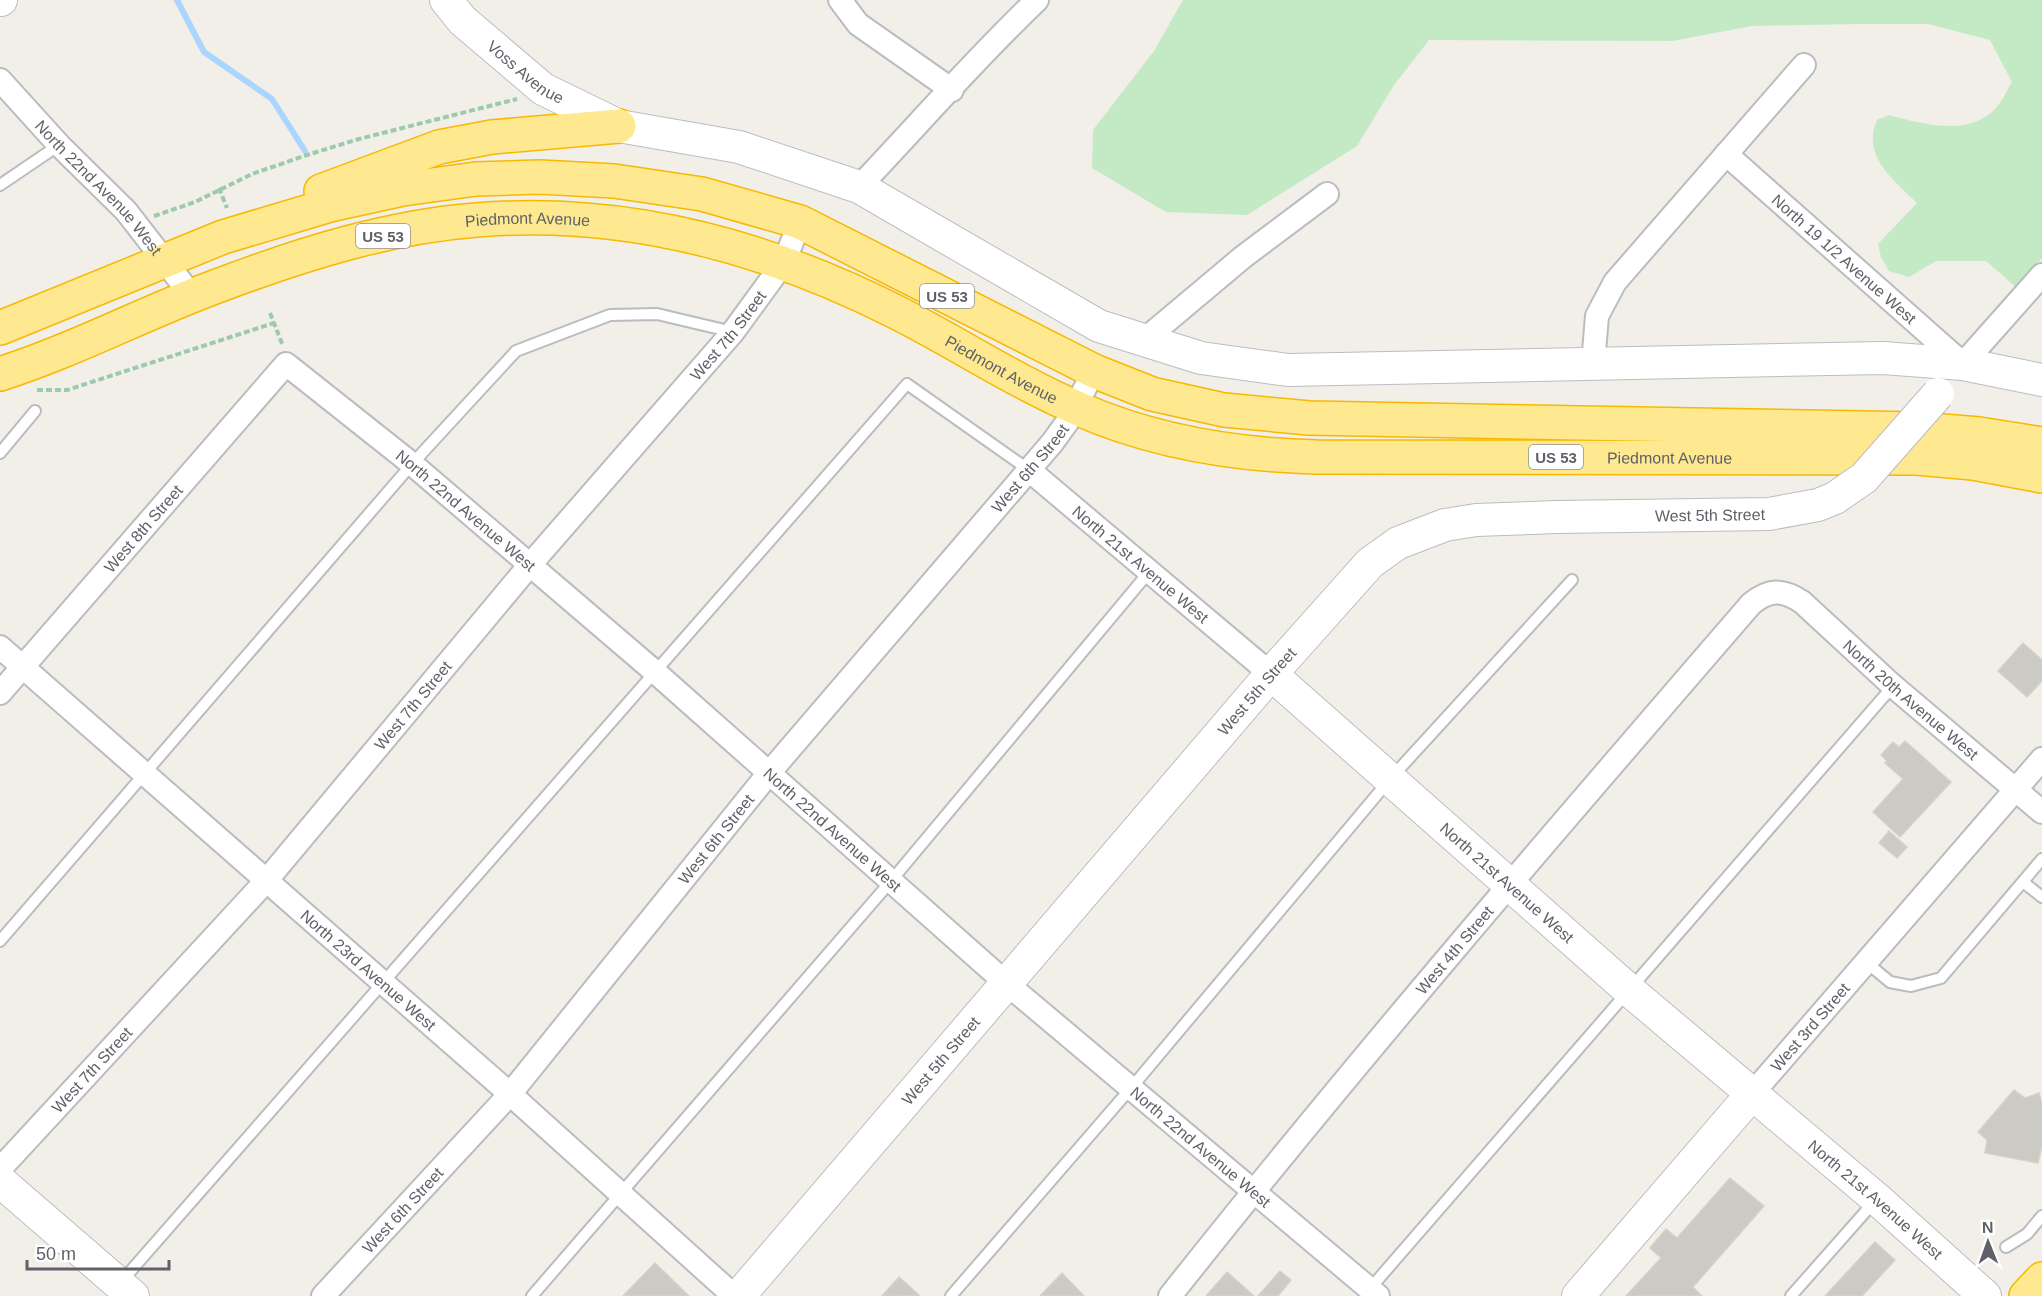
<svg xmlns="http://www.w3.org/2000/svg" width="2042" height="1296" viewBox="0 0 2042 1296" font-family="Helvetica,sans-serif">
<rect width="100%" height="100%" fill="#f1efe7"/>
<path fill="#c3e9c5" d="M1183,0H2042V258L2017,288L1986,261H1936L1909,277L1889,271L1881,257L1878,244L1917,203C1894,180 1861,156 1877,120L1889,115C1922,124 1968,137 1995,109C2002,102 2007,90 2012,82L1990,40L1928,24H1862L1752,26L1672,41L1429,40L1394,85L1357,146L1247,215L1166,212L1092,168L1093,130L1154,51Z"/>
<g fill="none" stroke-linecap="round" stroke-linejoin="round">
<path stroke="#a9d5ff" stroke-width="6" d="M177,0L204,52L272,99L305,151"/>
</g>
<g fill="#cccac4" stroke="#d6d2c5" stroke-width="1.5">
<path d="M2023,643L2042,660V681L2027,697L1998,671Z"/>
<path d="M1905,741L1951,782L1900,837L1873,812L1903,779L1885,763L1887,761L1881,755L1893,742L1899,747Z"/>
<path d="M1889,831L1907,847L1897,858L1879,843Z"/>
<path d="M2014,1090L2025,1098L2039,1093L2042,1103V1146L2038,1163L1985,1153L1987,1140L1978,1132Z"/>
<path d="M1730,1178L1764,1206L1693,1287L1702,1296H1626L1661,1258L1650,1248L1666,1229L1677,1238Z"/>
<path d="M1875,1242L1895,1260L1862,1296H1825Z"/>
<path d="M655,1263L689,1296H623Z"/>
<path d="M1280,1271L1291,1280L1278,1296H1258Z"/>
<path d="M1227,1272L1254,1296H1206Z"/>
<path d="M1062,1273L1084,1296H1040Z"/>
<path d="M899,1277L920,1296H882Z"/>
</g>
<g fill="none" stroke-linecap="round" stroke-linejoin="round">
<defs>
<g id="lane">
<path d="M0,185L59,145"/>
<path d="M0,453L35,411"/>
<path d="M2023,882L2042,897"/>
<path d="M0,941L412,464L516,351L610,315L657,314L733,332"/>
<path d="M1866,962L1890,982L1911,986L1941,978L2042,859"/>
<path d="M2006,1247L2027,1234L2042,1216"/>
<path d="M121,1282L907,384L1029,470"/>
<path d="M1368,1291L1893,686"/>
<path d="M532,1296L891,881L1149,572"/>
<path d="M951,1296L1137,1081L1391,778L1572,580"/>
<path d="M1791,1296L1874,1202"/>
</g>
<g id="street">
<path d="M840,0L858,24L952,90"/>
<path id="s1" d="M0,80L59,145L126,211L192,296"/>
<path id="s2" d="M1726,154L1963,364L2042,275"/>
<path d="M859,187C918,125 975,59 1037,0"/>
<path d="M1143,341L1243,257L1327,194"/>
<path d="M1593,364L1597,316L1615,282L1804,65"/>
<path id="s3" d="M1029,470L1271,674"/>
<path id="s4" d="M0,647L510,1094L734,1296"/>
<path id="s5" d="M0,693L286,364L412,464L654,671L1006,983L1378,1296"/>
<path id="s6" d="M1751,1095L2042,759"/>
<path id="s7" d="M0,1169L266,881L529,566L733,332L784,262L800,222"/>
<path id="s8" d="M323,1296L510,1094L769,773L1052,443L1068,421L1094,371"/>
<path id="s9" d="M1170,1296C1357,1060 1554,832 1751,604C1769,589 1782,589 1802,602L1893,686L2042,812"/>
</g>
<g id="secondary">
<path d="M0,0H1"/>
<path id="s10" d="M446,0L462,20L543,89L619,126L739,147L859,187L1099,326L1201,358L1288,370L1883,358L1963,364L2042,380"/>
<path id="s11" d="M1271,674L1630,991L1877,1199L1985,1296"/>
<path d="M0,1181L133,1296"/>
<path id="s12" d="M739,1296L1271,674L1370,563L1398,543L1445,525L1476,520L1557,517"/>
<path d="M1578,1296L1751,1095"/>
</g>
<g id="highway">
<path d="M321,191L439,147L492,137L619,126"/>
<path d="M0,328L223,237L330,205L403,189L476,179L540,177L614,181L702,194L800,222L1094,371L1152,394L1224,410L1309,418L1918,429L1979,434L2042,444"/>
<path id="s13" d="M0,374C75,350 146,312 220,285C302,254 388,227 476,220C623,208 763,245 894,311C956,342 1014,381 1079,409C1154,442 1235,455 1317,457L1917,458L1973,463L2042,476"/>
<path d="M2026,1296L2042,1279"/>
</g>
</defs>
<use href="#lane" stroke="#b9bcc1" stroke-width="14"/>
<use href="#street" stroke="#b9bcc1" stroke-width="26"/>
<use href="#secondary" stroke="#babdc3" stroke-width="34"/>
<use href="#highway" stroke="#f8b800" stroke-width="36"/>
<g stroke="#9ccaac" stroke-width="4" stroke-dasharray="6 3" stroke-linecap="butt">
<path d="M219,188L227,208"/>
<path d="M154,216L195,202L252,174L307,155L359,139L517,99"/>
<path d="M270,313L283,346"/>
<path d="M37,390H67L274,323"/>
</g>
<use href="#lane" stroke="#fff" stroke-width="10"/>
<use href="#street" stroke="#fff" stroke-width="22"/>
<use href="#secondary" stroke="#fff" stroke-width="32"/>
<use href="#highway" stroke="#ffe990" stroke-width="33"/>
<defs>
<g id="secondary-bridge">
<path id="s14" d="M1557,517L1769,514L1818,505L1835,498L1864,478L1938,394"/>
</g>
</defs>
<use href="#secondary-bridge" stroke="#babdc3" stroke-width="34" stroke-linecap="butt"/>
<use href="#secondary-bridge" stroke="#fff" stroke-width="32"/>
</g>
<g text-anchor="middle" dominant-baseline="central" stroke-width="5" stroke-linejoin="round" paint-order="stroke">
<g fill="#fff" stroke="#8e9195" stroke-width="1.5">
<rect x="356" y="224" width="54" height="24" rx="4.5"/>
<rect x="920" y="284" width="54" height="24" rx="4.5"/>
<rect x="1529" y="445" width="54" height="24" rx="4.5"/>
</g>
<g font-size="15" font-weight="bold" fill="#5e6268">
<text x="383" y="236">US 53</text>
<text x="947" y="296">US 53</text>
<text x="1556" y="457">US 53</text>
</g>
<g font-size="16" fill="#5e6268" stroke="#fff">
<text stroke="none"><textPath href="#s10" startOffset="108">Voss Avenue</textPath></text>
<text stroke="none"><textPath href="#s1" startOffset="146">North 22nd Avenue West</textPath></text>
<text stroke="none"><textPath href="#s13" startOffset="554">Piedmont Avenue</textPath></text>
<text stroke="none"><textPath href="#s2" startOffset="158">North 19 1/2 Avenue West</textPath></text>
<text stroke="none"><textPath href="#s7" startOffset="1107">West 7th Street</textPath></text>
<text stroke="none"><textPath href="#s13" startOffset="1058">Piedmont Avenue</textPath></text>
<text stroke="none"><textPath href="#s13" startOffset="1742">Piedmont Avenue</textPath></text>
<text stroke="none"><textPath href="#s8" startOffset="1089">West 6th Street</textPath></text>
<text stroke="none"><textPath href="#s5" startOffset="668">North 22nd Avenue West</textPath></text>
<text stroke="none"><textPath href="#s14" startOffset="153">West 5th Street</textPath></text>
<text stroke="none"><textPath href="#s5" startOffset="218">West 8th Street</textPath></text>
<text stroke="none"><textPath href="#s3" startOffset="146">North 21st Avenue West</textPath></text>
<text stroke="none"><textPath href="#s12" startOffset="796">West 5th Street</textPath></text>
<text stroke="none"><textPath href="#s9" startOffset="1106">North 20th Avenue West</textPath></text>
<text stroke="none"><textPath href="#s7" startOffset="621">West 7th Street</textPath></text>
<text stroke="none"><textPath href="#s5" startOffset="1154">North 22nd Avenue West</textPath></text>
<text stroke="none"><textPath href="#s8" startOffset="603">West 6th Street</textPath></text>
<text stroke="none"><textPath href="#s11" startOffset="315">North 21st Avenue West</textPath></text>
<text stroke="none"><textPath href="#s9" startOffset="448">West 4th Street</textPath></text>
<text stroke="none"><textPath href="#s4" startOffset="490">North 23rd Avenue West</textPath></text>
<text stroke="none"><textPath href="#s6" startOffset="90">West 3rd Street</textPath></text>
<text stroke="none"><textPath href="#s12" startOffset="310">West 5th Street</textPath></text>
<text stroke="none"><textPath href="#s7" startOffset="135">West 7th Street</textPath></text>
<text stroke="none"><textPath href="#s5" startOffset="1640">North 22nd Avenue West</textPath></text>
<text stroke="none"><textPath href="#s11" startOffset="801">North 21st Avenue West</textPath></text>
<text stroke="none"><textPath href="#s8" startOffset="117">West 6th Street</textPath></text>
</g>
</g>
<g transform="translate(1988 1242) rotate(359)" stroke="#ffffff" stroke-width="4.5" paint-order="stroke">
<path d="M0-4.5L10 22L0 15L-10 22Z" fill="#5e6268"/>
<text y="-9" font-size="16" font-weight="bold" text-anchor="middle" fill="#5e6268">N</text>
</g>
<path d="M27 1260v9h142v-9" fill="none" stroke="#5e6268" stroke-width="3"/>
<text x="36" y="1260" font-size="18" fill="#5e6268" stroke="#ffffff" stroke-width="4.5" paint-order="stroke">50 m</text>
</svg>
